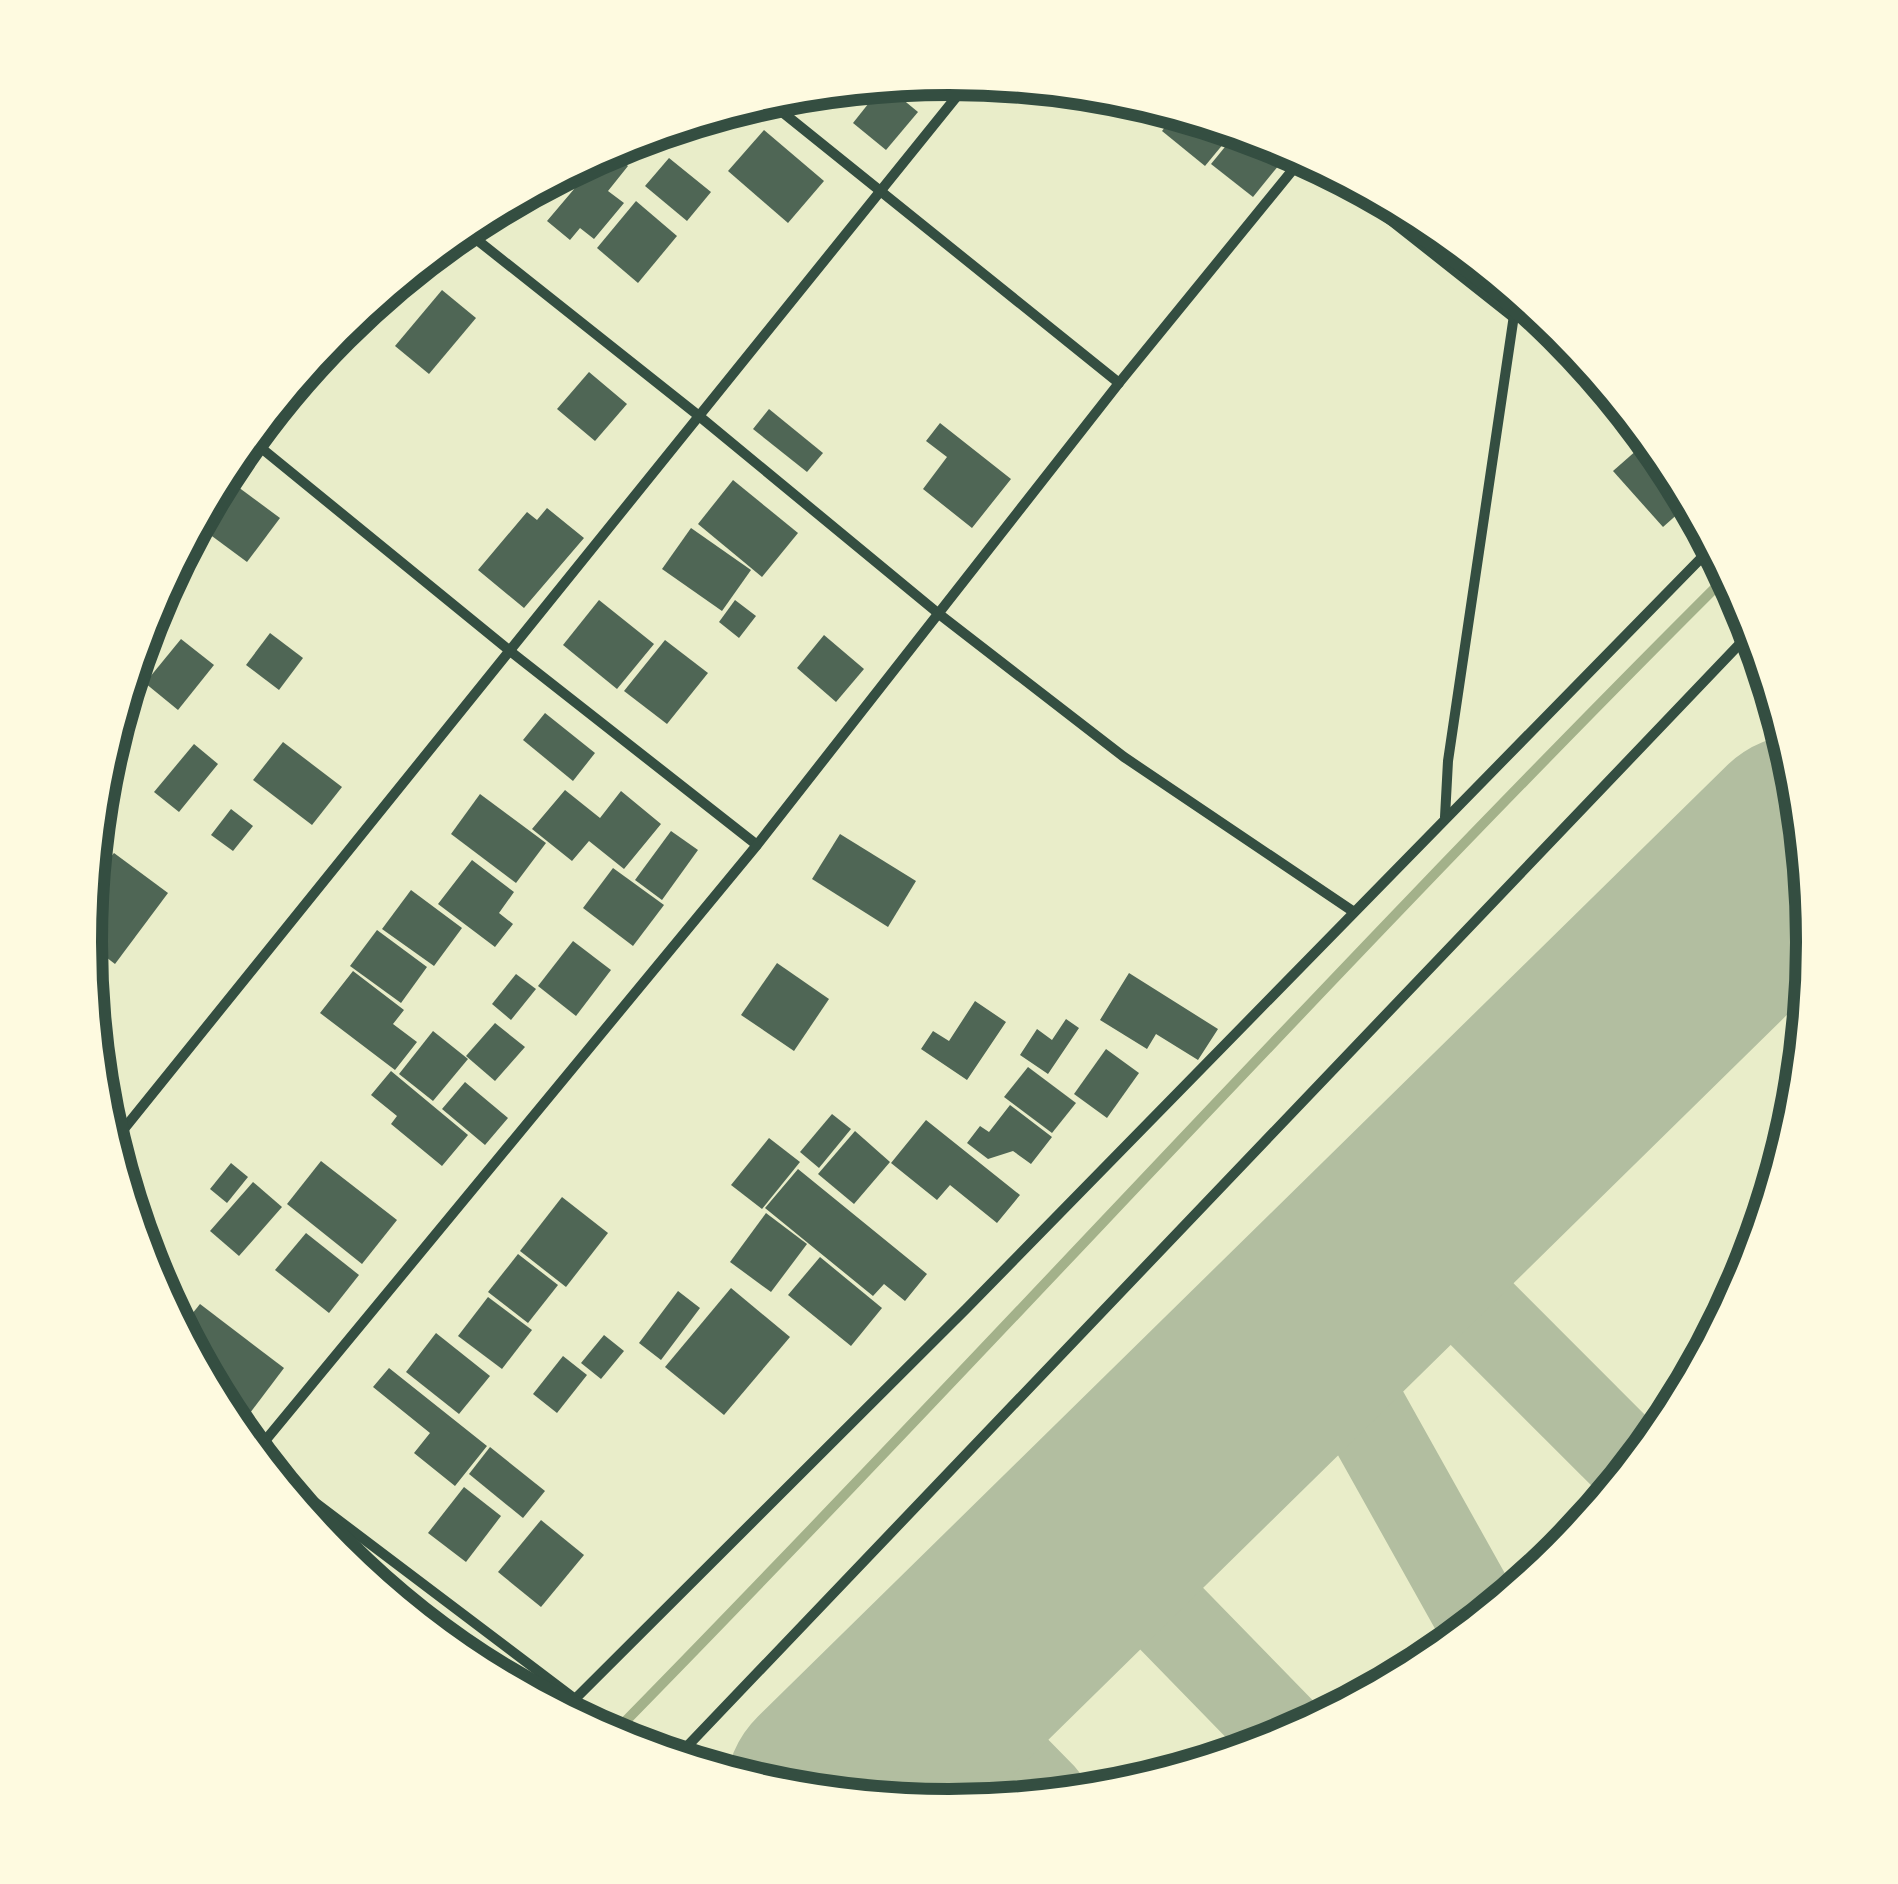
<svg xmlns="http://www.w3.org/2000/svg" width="1898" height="1884" viewBox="0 0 1898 1884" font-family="Barlow,sans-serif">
<rect width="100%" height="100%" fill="#e9edc9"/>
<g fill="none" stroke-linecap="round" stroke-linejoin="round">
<path stroke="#a3b18a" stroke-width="10" d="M610,1737C987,1353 1347,954 1728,575"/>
<g stroke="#b2bea0" stroke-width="88">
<path d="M1405,1237L1633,1465"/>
<path d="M1315,1324L1480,1619"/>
<path d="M1095,1540L1287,1737"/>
<path d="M940,1692L1043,1797"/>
</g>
<path stroke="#b2bea0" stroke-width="220" d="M835,1795L1804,844"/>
</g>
<g fill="#4f6655">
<path d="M884,84L918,112L886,150L853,123Z"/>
<path d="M1177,112L1210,122L1229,137L1205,166L1162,131Z"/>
<path d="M764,130L824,181L788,223L728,171Z"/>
<path d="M1238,131L1279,165L1253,197L1211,164Z"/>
<path d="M608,149L628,166L608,191L624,203L594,239L580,228L570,240L547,221Z"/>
<path d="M669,158L711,192L687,221L645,186Z"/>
<path d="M636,201L677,236L638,283L597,248Z"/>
<path d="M442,290L476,318L429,374L395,346Z"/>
<path d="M589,372L627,404L595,441L557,409Z"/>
<path d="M769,409L823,453L807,472L753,429Z"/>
<path d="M940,423L1011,479L972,528L923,489L947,457L926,441Z"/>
<path d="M1646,442L1674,473L1690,503L1663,527L1613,471Z"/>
<path d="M733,480L798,533L762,577L698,524Z"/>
<path d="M230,481L280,518L247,562L197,525Z"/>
<path d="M547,508L584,538L524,608L478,570L527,512L537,520Z"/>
<path d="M691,528L751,570L722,611L662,569Z"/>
<path d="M599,600L654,644L617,689L563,645Z"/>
<path d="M735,600L756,616L739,638L719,622Z"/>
<path d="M270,633L303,658L279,690L246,665Z"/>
<path d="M824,635L864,669L836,702L797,668Z"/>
<path d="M181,639L214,665L178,710L145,683Z"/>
<path d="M665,640L708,673L667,724L624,691Z"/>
<path d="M545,713L595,753L573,781L523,740Z"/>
<path d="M283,742L342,787L312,825L253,780Z"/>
<path d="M194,744L218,764L179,812L154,792Z"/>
<path d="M565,790L600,818L621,791L661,824L624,869L589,841L572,861L532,829Z"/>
<path d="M480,794L546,843L516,883L451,834Z"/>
<path d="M231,809L253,826L233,851L211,835Z"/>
<path d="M671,831L698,850L662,900L635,880Z"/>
<path d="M840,834L916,881L888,927L812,879Z"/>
<path d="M114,853L168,893L115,964L85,941L90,883Z"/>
<path d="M472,860L514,892L499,913L513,924L495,947L438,904Z"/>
<path d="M613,868L664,905L633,946L583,908Z"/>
<path d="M411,890L462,928L434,966L382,929Z"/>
<path d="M377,930L427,967L401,1003L350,966Z"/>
<path d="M573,941L611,970L576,1016L538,986Z"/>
<path d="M777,963L829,999L794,1051L741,1015Z"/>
<path d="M353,971L404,1010L393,1024L417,1042L395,1070L320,1013Z"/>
<path d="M1129,973L1218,1029L1198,1060L1156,1034L1147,1049L1100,1020Z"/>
<path d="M516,974L536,989L511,1020L492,1004Z"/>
<path d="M975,1001L1006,1022L967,1080L921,1049L933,1031L949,1041Z"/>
<path d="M1066,1019L1079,1028L1048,1074L1020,1055L1037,1029L1052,1040Z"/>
<path d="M495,1023L525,1047L495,1081L466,1056Z"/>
<path d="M433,1031L468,1059L433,1101L399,1074Z"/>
<path d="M1106,1049L1139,1073L1107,1118L1074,1094Z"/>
<path d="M1028,1067L1076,1103L1052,1133L1004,1097Z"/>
<path d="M391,1071L468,1135L442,1166L391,1124L397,1116L371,1095Z"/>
<path d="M465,1082L508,1118L485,1145L442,1109Z"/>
<path d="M1010,1105L1052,1137L1031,1164L1013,1151L988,1159L967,1143L980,1126L989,1132Z"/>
<path d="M832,1114L851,1129L819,1168L800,1152Z"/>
<path d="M926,1120L1020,1195L997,1223L950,1185L937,1200L891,1163Z"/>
<path d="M855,1131L890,1162L854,1204L818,1174Z"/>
<path d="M769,1138L800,1162L762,1209L731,1185Z"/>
<path d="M321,1161L397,1220L362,1264L287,1204Z"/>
<path d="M231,1163L248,1177L227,1203L210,1189Z"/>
<path d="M798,1169L927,1274L905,1301L884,1284L873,1296L765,1208Z"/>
<path d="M253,1182L282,1207L239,1256L210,1231Z"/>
<path d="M562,1197L608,1233L566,1287L520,1251Z"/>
<path d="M766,1213L807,1244L771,1292L730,1262Z"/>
<path d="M306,1233L359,1275L329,1313L275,1270Z"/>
<path d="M518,1254L558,1285L528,1323L488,1292Z"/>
<path d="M820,1257L882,1308L851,1346L788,1295Z"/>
<path d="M146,1259L170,1279L160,1291L150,1272Z"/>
<path d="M731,1288L790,1337L724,1415L665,1367Z"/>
<path d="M678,1291L700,1308L661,1360L639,1343Z"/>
<path d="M488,1297L532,1330L502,1369L458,1336Z"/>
<path d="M200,1304L284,1368L250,1413L209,1382L180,1329Z"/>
<path d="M436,1333L490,1376L459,1414L406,1372Z"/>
<path d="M604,1335L624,1351L601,1379L581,1363Z"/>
<path d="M563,1356L587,1375L557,1413L533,1394Z"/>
<path d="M389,1368L487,1446L455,1486L414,1453L430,1433L373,1387Z"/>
<path d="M490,1447L545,1491L523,1518L469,1474Z"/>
<path d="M464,1487L501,1516L466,1562L428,1533Z"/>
<path d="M541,1520L584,1555L541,1607L498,1572Z"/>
</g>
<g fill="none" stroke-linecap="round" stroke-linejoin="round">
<g stroke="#344e41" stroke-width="10">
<path d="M766,99L1119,383"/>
<path d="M1322,166L1513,317"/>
<path d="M462,228L699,416L939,614L1124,757L1354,912"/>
<path d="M249,438L510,651L757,845"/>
<path d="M1445,817L1448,761L1517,295"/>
<path d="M111,1145L970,80"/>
<path d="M255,1453L757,845L1119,383L1304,156"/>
<path d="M263,1463L575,1699L618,1741"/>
<path d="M563,1711L966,1309L1713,546"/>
<path d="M676,1758L1753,630"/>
</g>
</g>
<path d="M0 0H1898V1884H0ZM102 942a847 847 0 1 1 1694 0a847 847 0 1 1-1694 0Z" fill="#fefae0" fill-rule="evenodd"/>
<path fill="none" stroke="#344e41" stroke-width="12" d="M102 942a847 847 0 1 1 1694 0a847 847 0 1 1-1694 0Z"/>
</svg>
